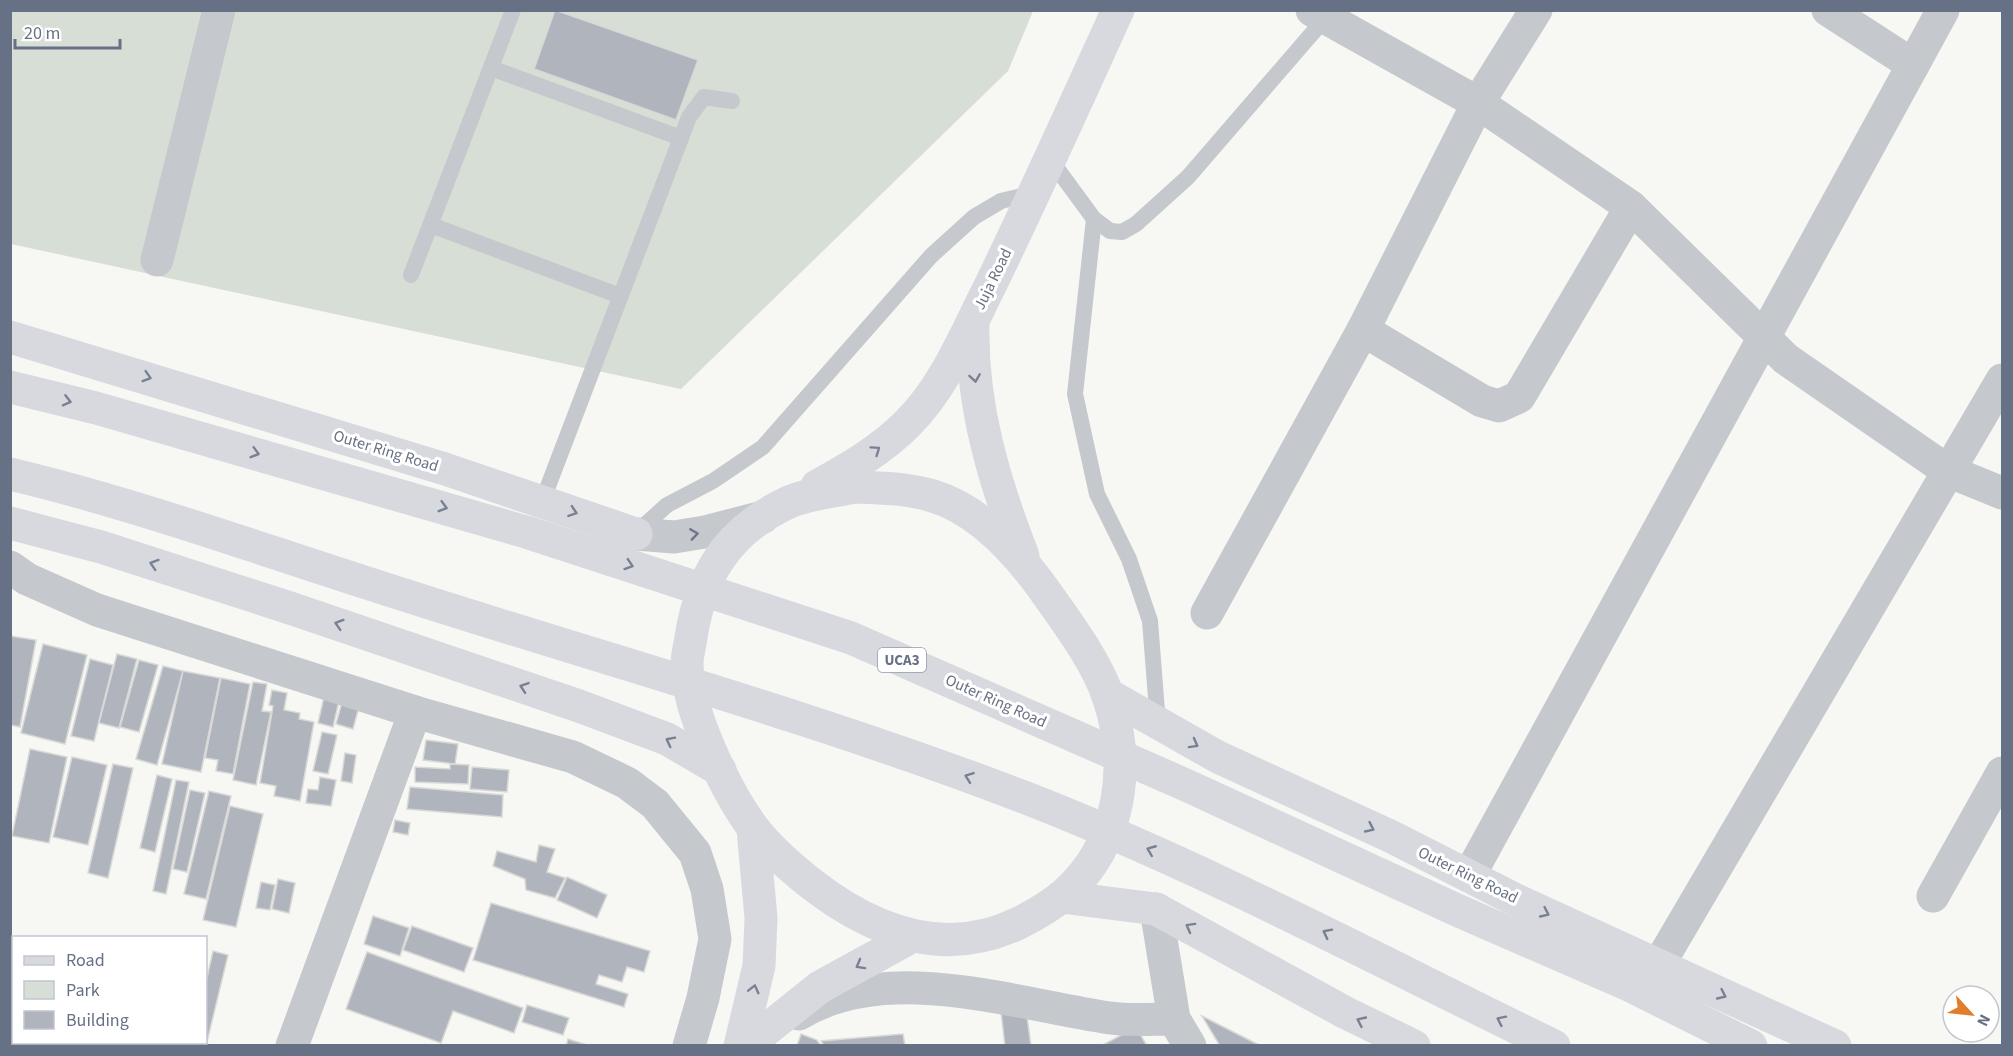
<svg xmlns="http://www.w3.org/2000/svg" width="2013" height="1056" viewBox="0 0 2013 1056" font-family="'Source Sans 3',sans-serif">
<rect width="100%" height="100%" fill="#f7f7f4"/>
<path fill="#d7ded5" d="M11,11H1033L1008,71L681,389L11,244Z"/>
<g fill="#b0b5bd" stroke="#d8d9d7" stroke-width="1.5">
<path d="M555,10L698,60L676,120L534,69Z"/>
<path d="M10,636L36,640L20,727L10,725Z"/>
<path d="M43,644L87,655L65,744L21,733Z"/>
<path d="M117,654L137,659L119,728L99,723Z"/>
<path d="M90,659L113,665L94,741L71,736Z"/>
<path d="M139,660L158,665L139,732L120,727Z"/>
<path d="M163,666L183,671L157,765L136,759Z"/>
<path d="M183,671L220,678L201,772L162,764Z"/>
<path d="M221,678L250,684L233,774L216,771L218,760L205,758Z"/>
<path d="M253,682L267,684L262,711L271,712L256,785L233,780Z"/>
<path d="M272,690L287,693L284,710L300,713L299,719L314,722L300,801L274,796L276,786L260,783L273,706L269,705Z"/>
<path d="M324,697L339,701L333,727L318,723Z"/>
<path d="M342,702L359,707L353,729L336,724Z"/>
<path d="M322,732L337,735L328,774L313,771Z"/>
<path d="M426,740L458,744L455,764L423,760Z"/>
<path d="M30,749L67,757L49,843L12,836Z"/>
<path d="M345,753L356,755L352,783L341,781Z"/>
<path d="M72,757L107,765L88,845L53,837Z"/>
<path d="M113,764L133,768L108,878L88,873Z"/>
<path d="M450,764L469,765L468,784L415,782V767L450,769Z"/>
<path d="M472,767L509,770L507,792L470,789Z"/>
<path d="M157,775L172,779L155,852L140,848Z"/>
<path d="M320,777L336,780L331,806L306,803L308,789L318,790Z"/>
<path d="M176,780L189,782L166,894L153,891Z"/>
<path d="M410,787L503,795L502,817L407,809Z"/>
<path d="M190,790L205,793L187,872L173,869Z"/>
<path d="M209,791L231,796L206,899L184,894Z"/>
<path d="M230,806L263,814L236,927L203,920Z"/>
<path d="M395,820L410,823L408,835L393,832Z"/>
<path d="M539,845L555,849L547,872L565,878L555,898L526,890L525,879L493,866L497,851L536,862Z"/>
<path d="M567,877L607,895L597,918L557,900Z"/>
<path d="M278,879L295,883L289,913L272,909Z"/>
<path d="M261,882L275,885L270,910L256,908Z"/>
<path d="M491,903L650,951L644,972L627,967L622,982L599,975L596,984L628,994L624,1007L473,960Z"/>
<path d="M373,916L409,928L400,956L364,944Z"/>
<path d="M412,926L473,948L464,972L403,950Z"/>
<path d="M213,951L228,955L206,1046H195L191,1042H206V982Z"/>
<path d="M367,952L523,1008L514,1033L453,1011L441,1043L346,1009Z"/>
<path d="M527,1005L569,1018L563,1035L522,1022Z"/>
<path d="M1026,1009L1031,1046H1005L1001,1012Z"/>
<path d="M1202,1016L1261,1046H1220Z"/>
<path d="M1136,1027L1147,1046H1101Z"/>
<path d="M801,1034L817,1040L821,1046H797Z"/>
<path d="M903,1034L905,1046H824L821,1041Z"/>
<path d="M568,1039L590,1046H566Z"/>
<path d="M122,1042H141L140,1046H121Z"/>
</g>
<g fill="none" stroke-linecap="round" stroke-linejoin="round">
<g stroke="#c5c8cc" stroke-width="16">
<path d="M491,68L681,138"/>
<path d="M1050,159L1094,219L1110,231L1122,232L1136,224L1188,177L1328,15"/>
<path d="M1094,219L1075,394L1097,494L1129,559L1150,621L1158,724"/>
<path d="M431,225L620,296"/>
<path d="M411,275L513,10"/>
<path d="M542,502L689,117L704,97L732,101"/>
<path d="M636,533L667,505L713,481L763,447L931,256L974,217L1001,201L1034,193"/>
</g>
<g stroke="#c5c8cc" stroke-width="33">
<path d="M1312,10L1478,103L1631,207L1786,359L1948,471L2002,493"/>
<path d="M1913,65L1943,10"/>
<path d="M157,260L219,10"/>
<path d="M1363,330L1482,401L1499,406L1519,397L1631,207"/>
<path d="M10,567L27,579L97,610L415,712L573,757L627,783L655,804L695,853L707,889L715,939L703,998L689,1046"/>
<path d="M1207,613L1363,330L1478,103L1536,10"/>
<path d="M1469,876L1913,65L1828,10"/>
<path d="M1933,896L2002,773"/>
<path d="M1156,909L1174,1019L1190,1046"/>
<path d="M1658,966L2002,380"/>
<path d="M799,1014C888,960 1014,1004 1110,1018C1130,1021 1153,1019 1174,1019"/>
<path d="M292,1046L415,712"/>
</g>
<path stroke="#c5c8cc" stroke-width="33" d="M636,534L674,537L705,532L763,517"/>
<g stroke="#d8d9df" stroke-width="33">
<path d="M973,324C971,405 994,481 1023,556"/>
<path d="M10,337L445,469L636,534"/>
<path d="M817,486C850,468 881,450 907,424C945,387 967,331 991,284C1035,193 1076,102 1118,10"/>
<path d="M854,487C881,488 909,488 936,497C985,513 1024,560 1052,601C1073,631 1096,662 1108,696C1132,766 1121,843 1066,893C1052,905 1035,915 1019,923C943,960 870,930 809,882C789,866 769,849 754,829C726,792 687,710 687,664C687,655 690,646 691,637C701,574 728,531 787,503C806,494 833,492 854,487Z"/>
<path d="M10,523L101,547L290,608L579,706L667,739L720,770"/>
<path d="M1107,694L1218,757L1390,836L1516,900L1835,1046"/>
<path d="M1061,897L1156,909L1346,1013L1414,1046"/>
<path d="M740,1046L759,966L761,918L753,829"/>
<path d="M746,1046L820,987L911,937"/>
</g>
<g stroke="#d8d9df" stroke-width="33">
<path d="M10,387L96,408L526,532L851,638L1188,786L1459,911L1631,986L1751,1046"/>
<path d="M10,474C132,503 248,545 367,583C585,654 807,714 1021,796C1204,867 1377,960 1554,1046"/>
</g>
</g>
<defs><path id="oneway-chevron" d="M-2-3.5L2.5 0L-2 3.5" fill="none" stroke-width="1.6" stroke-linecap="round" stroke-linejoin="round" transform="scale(1.5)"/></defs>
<g stroke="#788192">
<use href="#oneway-chevron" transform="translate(147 377) rotate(17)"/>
<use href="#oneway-chevron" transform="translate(975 378) rotate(81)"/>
<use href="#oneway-chevron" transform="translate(67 401) rotate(14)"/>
<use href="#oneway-chevron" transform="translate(876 450) rotate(-35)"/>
<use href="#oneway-chevron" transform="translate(255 453) rotate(16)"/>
<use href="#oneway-chevron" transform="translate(443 507) rotate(16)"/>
<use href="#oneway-chevron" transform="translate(573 512) rotate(19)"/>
<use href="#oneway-chevron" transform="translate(154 564) rotate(-162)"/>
<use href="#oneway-chevron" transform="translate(629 565) rotate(18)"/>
<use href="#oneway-chevron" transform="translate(339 624) rotate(-162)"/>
<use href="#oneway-chevron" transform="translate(524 687) rotate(-161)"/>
<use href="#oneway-chevron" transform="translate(670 741) rotate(-153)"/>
<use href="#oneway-chevron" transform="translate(1194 744) rotate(29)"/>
<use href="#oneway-chevron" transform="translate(969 777) rotate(-160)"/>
<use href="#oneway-chevron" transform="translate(1370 828) rotate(25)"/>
<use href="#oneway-chevron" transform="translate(1151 850) rotate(-158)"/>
<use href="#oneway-chevron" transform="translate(1545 913) rotate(25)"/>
<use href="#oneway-chevron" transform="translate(1190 927) rotate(-151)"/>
<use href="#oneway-chevron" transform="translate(1327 933) rotate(-153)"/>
<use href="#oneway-chevron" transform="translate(860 965) rotate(151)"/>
<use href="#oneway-chevron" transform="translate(754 989) rotate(-76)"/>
<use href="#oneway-chevron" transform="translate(1722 995) rotate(25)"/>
<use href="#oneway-chevron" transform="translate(1501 1020) rotate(-154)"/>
<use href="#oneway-chevron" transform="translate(1361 1021) rotate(-155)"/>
</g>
<use stroke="#6c7589" href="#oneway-chevron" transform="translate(694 534) rotate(-8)"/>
<g text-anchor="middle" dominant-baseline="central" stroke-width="6" stroke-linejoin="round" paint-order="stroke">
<rect fill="#fff" stroke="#959caa" stroke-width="1.5" x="878" y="648" width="48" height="24" rx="4.5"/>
<g font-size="15" font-weight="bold" fill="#677185">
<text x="902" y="660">UCA3</text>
</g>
<g font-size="16" fill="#677185" stroke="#fff">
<text transform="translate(993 279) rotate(-64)">Juja Road</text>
<text transform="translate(386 451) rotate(17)">Outer Ring Road</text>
<text transform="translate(996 701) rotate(24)">Outer Ring Road</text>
<text transform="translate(1468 875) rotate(26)">Outer Ring Road</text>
</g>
</g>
<rect width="2013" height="1056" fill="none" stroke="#677185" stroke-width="24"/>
<rect x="12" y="936" width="195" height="108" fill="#ffffff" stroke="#c2c6ce" stroke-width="1.5"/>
<rect x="24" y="956" width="30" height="9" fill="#d8d9df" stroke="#c2c6ce" stroke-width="1.5"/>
<text x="66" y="966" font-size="18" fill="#677185">Road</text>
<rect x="24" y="981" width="30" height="18" fill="#d7ded5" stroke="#c2c6ce" stroke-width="1.5"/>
<text x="66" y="996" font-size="18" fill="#677185">Park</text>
<rect x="24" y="1011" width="30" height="18" fill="#b0b5bd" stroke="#c2c6ce" stroke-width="1.5"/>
<text x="66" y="1026" font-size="18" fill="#677185">Building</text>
<g transform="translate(1971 1014) rotate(117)"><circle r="28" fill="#ffffff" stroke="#c2c6ce" stroke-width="1.5"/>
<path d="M0-4.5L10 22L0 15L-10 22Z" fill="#e17d2b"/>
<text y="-9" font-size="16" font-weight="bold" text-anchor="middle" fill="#677185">N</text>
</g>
<path d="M15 39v9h105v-9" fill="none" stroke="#677185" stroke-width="3"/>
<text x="24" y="39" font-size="18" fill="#677185" stroke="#ffffff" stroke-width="4.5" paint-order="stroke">20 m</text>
</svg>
